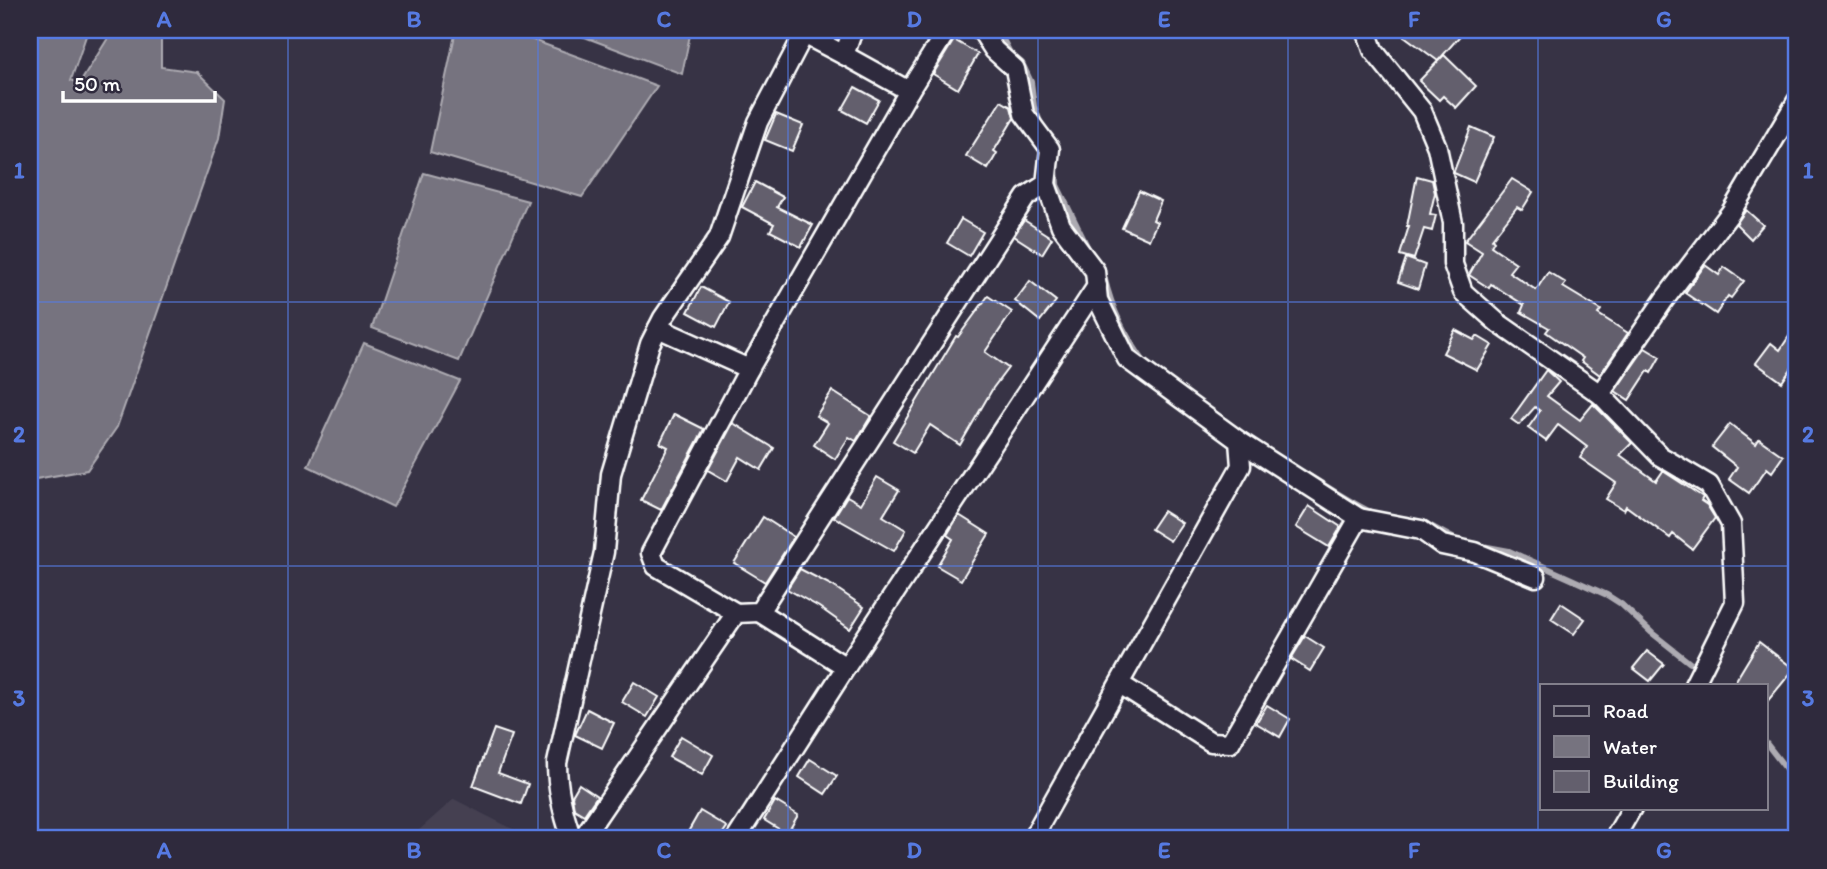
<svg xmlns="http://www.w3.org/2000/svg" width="1827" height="869" viewBox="0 0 1827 869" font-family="Itim,sans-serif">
<rect width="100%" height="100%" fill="#373345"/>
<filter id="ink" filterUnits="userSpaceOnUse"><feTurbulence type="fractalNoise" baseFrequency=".0143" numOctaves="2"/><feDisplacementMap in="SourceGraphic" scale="14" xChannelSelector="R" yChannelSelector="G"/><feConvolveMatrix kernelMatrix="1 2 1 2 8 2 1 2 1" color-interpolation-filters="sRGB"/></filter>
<g filter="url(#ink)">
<path fill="#444051" d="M454,799L532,839H409Z"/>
<g fill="#76737f" stroke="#adabb2" stroke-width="2">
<path d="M30,30H88L71,80L80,83L113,30L161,31V67L197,72L225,99L219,138L117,427L87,470L30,480Z"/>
<path d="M456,30H506L657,86L582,197L430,152Z"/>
<path d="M566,30H691L682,74Z"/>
<path d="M424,173L528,201L459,361L372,328Z"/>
<path d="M364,343L460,381L393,507L308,466Z"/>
</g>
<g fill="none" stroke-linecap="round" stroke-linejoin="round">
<g stroke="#adabb2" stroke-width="6">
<path d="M998,30L1010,53L1022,63L1031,82L1034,106L1041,124"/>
<path d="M1056,168L1057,185L1088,248"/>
<path d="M1104,276C1112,310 1124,334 1145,363"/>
<path d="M1303,472C1327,486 1349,502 1375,514"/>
<path d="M1423,522L1460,542"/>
<path d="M1477,545L1509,551L1607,595L1621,604L1652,633L1690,663"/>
<path d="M1766,743L1797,783"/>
</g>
</g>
<g fill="#635f6d" stroke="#fff" stroke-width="2">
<path d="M1396,30H1465L1438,61Z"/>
<path d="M954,40L978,54L958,89L933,74Z"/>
<path d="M1444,55L1476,86L1456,108L1443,96L1439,100L1419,81Z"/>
<path d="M855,87L879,100L866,123L842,110Z"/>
<path d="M1001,101L1011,107L1014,118L994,151L997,153L988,169L966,156Z"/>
<path d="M776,114L803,125L792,151L765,140Z"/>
<path d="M1471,127L1494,137L1474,182L1454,173V171Z"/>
<path d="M1417,176L1432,180L1435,193L1430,214L1436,215L1432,231L1424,229L1414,259L1400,255L1409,226H1407Z"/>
<path d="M1512,179L1533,192L1522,210L1517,207L1492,239L1494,241L1491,246L1516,263L1509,272L1536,290L1548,272L1566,283L1563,287L1601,310L1598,314L1628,333L1600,375L1581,361L1583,358L1546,332L1549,328L1521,312L1524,305L1491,284L1489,288L1469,275L1482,252L1465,241Z"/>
<path d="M755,182L783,197L777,207L813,225L801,247L770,231L774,224L742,207Z"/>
<path d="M1139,191L1161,201L1153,220L1157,222L1149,240L1122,228Z"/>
<path d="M1746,210L1763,225L1751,239L1736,224Z"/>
<path d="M961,219L983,232L969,256L947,243Z"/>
<path d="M1024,220L1052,238L1042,254L1014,236Z"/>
<path d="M1406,258L1425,265L1418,289L1398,282Z"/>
<path d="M1705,265L1719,275L1724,267L1744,281L1731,298L1728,296L1716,314L1685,293Z"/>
<path d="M1030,281L1056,301L1040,321L1015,301Z"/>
<path d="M701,287L729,302L716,327L688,312Z"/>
<path d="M988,296L1012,312L985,352L1008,368L993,388L960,445L930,425L913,453L893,441L956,336L958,337Z"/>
<path d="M1797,324V360L1782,382L1756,363L1771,343L1780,350Z"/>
<path d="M1455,330L1474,340L1477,336L1492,345L1477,370L1443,353Z"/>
<path d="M1645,348L1660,357L1651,373L1648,371L1629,400L1615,391Z"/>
<path d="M1546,370L1559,382L1547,396L1580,420L1593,404L1632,443L1620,455L1656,481L1663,471L1703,497L1701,501L1707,505L1715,518L1692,549L1673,534L1670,538L1626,506L1624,510L1606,499L1616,483L1580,458L1587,447L1558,425L1546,441L1528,428L1540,411L1535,407L1519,425L1511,419Z"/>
<path d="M832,391L871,416L856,441L849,437L835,459L814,445L828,423L816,416Z"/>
<path d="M674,414L704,429L661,510L641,500L668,447L660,443Z"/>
<path d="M733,423L774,448L761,470L740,457L727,481L708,470Z"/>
<path d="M1730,424L1756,444L1759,439L1783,456L1772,472L1767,468L1749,493L1729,479L1737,467L1712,447Z"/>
<path d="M877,477L899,490L883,516L906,530L894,551L834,517L847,496L861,504Z"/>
<path d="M1309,506L1341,527L1329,547L1296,527Z"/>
<path d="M1163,511L1182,523L1170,541L1151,529Z"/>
<path d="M959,515L989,534L961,580L937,566L953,539L947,535Z"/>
<path d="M763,517L794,537L765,582L734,563Z"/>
<path d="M800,569L833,586L864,607L850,629L819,607L787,589Z"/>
<path d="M1561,603L1585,619L1574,634L1551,619Z"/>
<path d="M1305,636L1324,648L1310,671L1291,659Z"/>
<path d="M1759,642L1794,669L1766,703V685H1733Z"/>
<path d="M1647,651L1664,664L1650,681L1633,668Z"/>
<path d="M634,682L659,697L647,717L622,702Z"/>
<path d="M1267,705L1290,719L1280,737L1256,723Z"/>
<path d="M587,709L614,723L602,748L575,735Z"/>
<path d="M494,729L512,735L498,773L528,784L521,804L473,786Z"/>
<path d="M681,736L713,755L702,775L669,757Z"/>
<path d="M810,759L837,776L825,794L799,777Z"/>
<path d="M579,784L597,796L584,815L574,809L572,796Z"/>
<path d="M775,801L798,815L787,834L764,820Z"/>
<path d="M700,811L727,827L719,839H700L688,832Z"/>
</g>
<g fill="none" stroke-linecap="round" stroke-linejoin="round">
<defs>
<g id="minor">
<path d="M981,30L994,50L1015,69L1024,114L1050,149L1046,184L1061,226L1095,271L1098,300L1127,359L1239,441L1241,466L1032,839"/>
<path d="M1366,30L1373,50L1422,111L1437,147L1453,223V264L1463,292L1498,323L1600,394L1660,456L1709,485L1731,524L1735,603L1694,685"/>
<path d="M909,91L947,30"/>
<path d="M658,328L749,369L651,553L656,566L736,613"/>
<path d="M749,369L909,91L844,55"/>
<path d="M1600,394L1664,300L1731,212L1797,101"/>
<path d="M1359,518L1421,530L1442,545L1475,552L1536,577"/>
<path d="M759,612L846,667L1097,286"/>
<path d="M1120,684L1211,742L1230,743L1359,518L1239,441"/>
<path d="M572,839C563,814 557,790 557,763L604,552L611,474L650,344L663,318L719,237L758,122L804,34L844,55L853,30"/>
<path d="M582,839L736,613L759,612L1026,197L1046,184"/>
<path d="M736,839L846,667"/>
<path d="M1614,839L1632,808"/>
</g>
</defs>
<use href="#minor" stroke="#fff" stroke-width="23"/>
<use href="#minor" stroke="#2f2a3d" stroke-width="18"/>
</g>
</g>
<path fill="none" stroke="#567ae2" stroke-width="2" stroke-opacity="0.55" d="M288,30V839M538,30V839M788,30V839M1038,30V839M1288,30V839M1538,30V839M30,302H1797M30,566H1797"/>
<rect width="1827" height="869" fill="none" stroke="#2f2a3d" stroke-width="77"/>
<rect x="1540" y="684" width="228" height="126" fill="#2f2a3d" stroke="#827f8b" stroke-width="2"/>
<rect x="1554" y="706" width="35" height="10" fill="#2f2a3d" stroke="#827f8b" stroke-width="2"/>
<text x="1603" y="718" font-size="21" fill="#ffffff">Road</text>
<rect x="1554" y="736" width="35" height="21" fill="#76737f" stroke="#827f8b" stroke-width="2"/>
<text x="1603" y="754" font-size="21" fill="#ffffff">Water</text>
<rect x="1554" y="771" width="35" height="21" fill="#635f6d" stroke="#827f8b" stroke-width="2"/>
<text x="1603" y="788" font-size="21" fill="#ffffff">Building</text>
<path d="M63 91v10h152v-10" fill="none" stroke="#ffffff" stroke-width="3.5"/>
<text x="74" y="91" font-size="21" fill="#ffffff" stroke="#2f2a3d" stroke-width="5" paint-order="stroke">50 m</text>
<rect x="38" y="38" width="1750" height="792" fill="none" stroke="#567ae2" stroke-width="2.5"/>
<g font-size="23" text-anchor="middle" font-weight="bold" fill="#567ae2">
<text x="164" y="27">A</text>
<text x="414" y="27">B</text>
<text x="664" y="27">C</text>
<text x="914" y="27">D</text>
<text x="1164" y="27">E</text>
<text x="1414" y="27">F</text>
<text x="1664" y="27">G</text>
<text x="19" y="178">1</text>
<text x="1808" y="178">1</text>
<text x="19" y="442">2</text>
<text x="1808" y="442">2</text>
<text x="19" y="706">3</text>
<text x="1808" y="706">3</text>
<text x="164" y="858">A</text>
<text x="414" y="858">B</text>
<text x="664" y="858">C</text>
<text x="914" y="858">D</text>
<text x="1164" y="858">E</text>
<text x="1414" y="858">F</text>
<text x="1664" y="858">G</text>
</g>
</svg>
